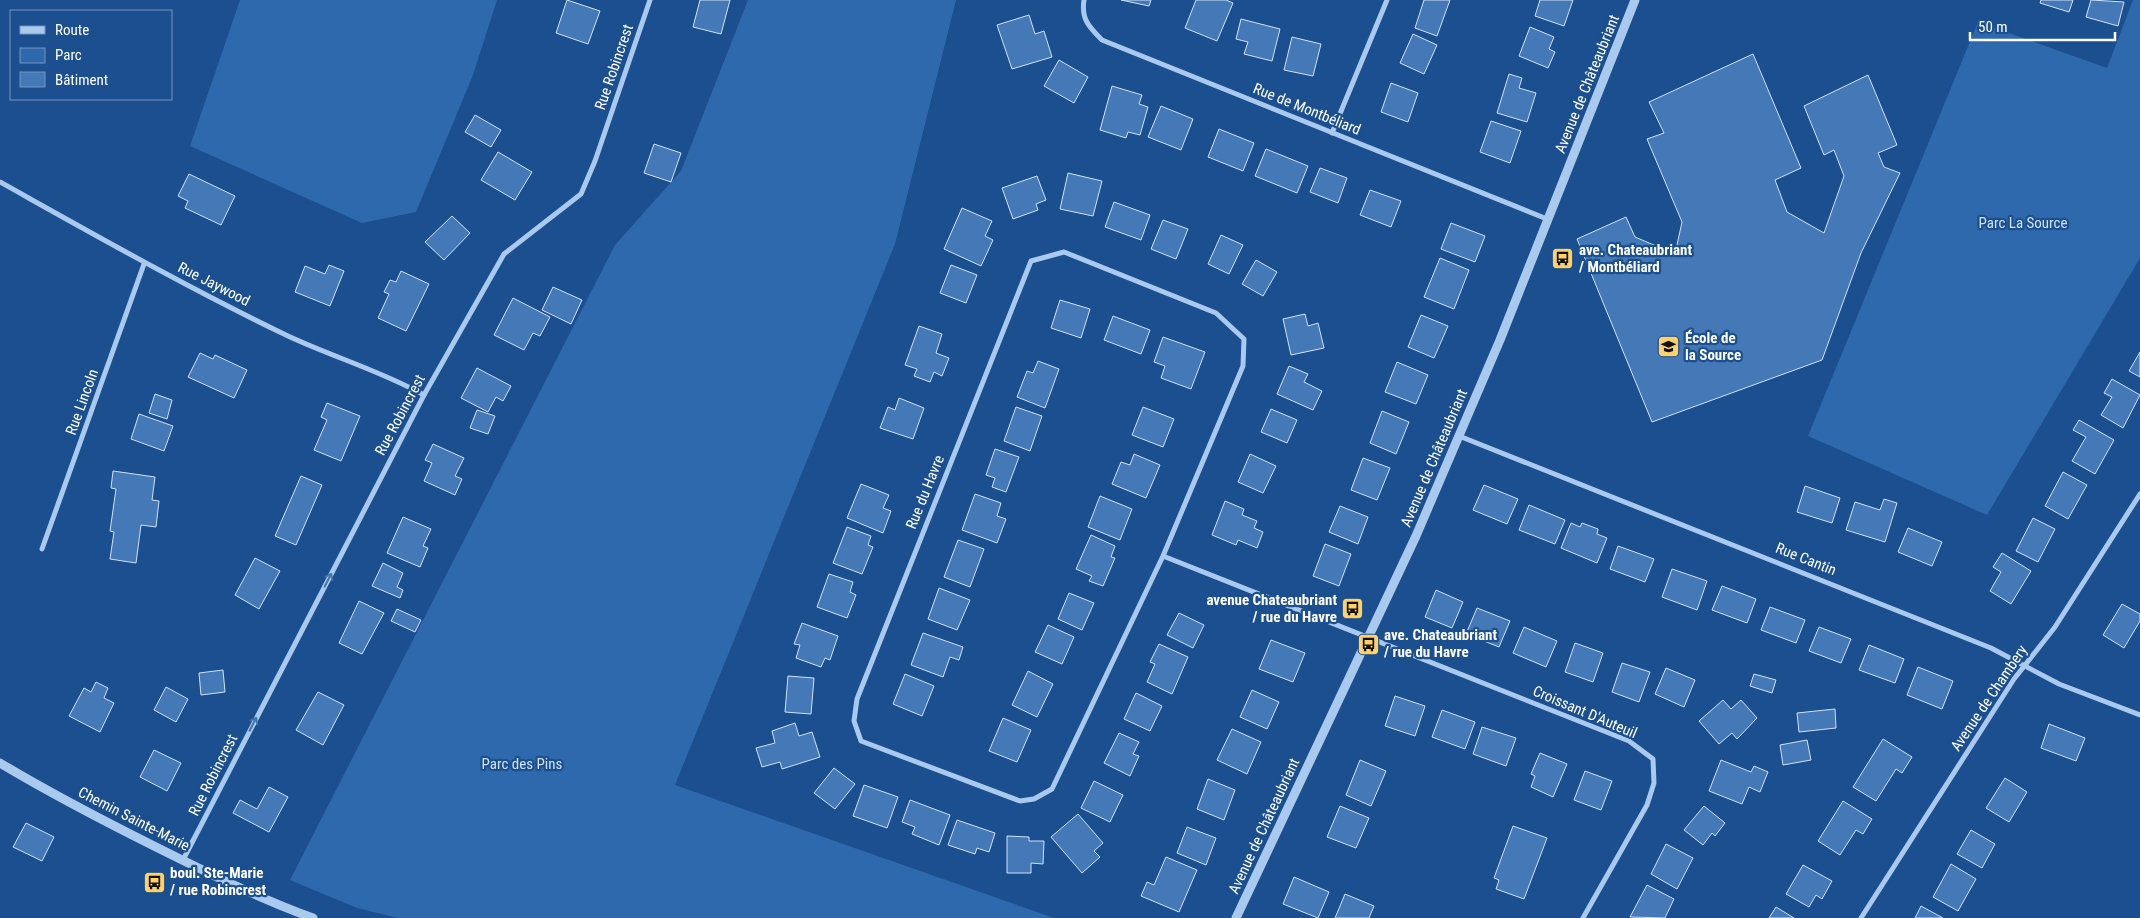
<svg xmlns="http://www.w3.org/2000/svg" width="2140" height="918" viewBox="0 0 2140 918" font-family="'Roboto Condensed',sans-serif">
<rect width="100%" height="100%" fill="#1b4f8f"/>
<g fill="#2e69ad">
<path d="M240,0H497L473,75L416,212L362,223L190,146Z"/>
<path d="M748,0H956L895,244L675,785L1054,918H398L357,908L290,880L615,245L681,171Z"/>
<path d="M2133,0H2140V258L1987,515L1808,436L1978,22L2107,68Z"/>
</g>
<g fill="#4478b7" stroke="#cfe3fa">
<path d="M567,0L600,11L588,44L556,33Z"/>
<path d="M700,0H730L721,34L693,27Z"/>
<path d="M1121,0H1151L1149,6Z"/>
<path d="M1196,0H1226L1233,3L1217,41L1185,28Z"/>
<path d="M1424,0H1450L1437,36L1415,28Z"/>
<path d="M1540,0H1573L1564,26L1535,16Z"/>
<path d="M2041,0H2073L2069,12L2040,3Z"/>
<path d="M2091,0L2124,2L2118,26L2086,17Z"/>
<path d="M1029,15L1035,34L1044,31L1052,57L1012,69L997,25Z"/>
<path d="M1241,19L1280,29L1272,61L1244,54L1248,42L1236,39Z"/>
<path d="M1530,27L1554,37L1549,49L1555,52L1548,68L1519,56Z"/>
<path d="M1413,34L1437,45L1424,74L1400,63Z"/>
<path d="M1292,37L1321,44L1313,76L1284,70Z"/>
<path d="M1753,54L1801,168L1775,180L1787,212L1824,233L1844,176L1834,150L1824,155L1804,106L1868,75L1897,145L1878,153L1884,167L1900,173L1861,253L1822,360L1652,422L1577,239L1626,217L1635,237L1675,254L1682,222L1647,139L1664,133L1649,102Z"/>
<path d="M1059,60L1088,77L1074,103L1044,86Z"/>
<path d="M1509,74L1522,78L1519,88L1536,93L1527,122L1497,113Z"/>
<path d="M1391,83L1418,93L1408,122L1381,112Z"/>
<path d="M1112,86L1142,95L1139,104L1148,107L1140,135L1128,132L1126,138L1100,130Z"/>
<path d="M1161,106L1193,119L1181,150L1148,137Z"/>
<path d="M475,115L501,130L491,147L465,132Z"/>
<path d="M1491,121L1521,131L1510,163L1480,152Z"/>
<path d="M1219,129L1254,143L1243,171L1208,157Z"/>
<path d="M654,144L681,153L671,182L644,173Z"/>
<path d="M1266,149L1308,166L1297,193L1255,176Z"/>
<path d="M498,152L532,172L515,200L481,180Z"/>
<path d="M1320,168L1347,178L1338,203L1310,192Z"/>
<path d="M1068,173L1102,181L1093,216L1060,209Z"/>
<path d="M189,174L235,196L221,225L185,208L188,201L178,196Z"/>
<path d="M1037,176L1046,200L1036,204L1038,210L1013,219L1002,188Z"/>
<path d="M1370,190L1401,201L1391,227L1360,215Z"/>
<path d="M1114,202L1150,215L1141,240L1105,227Z"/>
<path d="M962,208L992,221L985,236L993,240L981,266L944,249Z"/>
<path d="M452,216L470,233L444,260L425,242Z"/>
<path d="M1163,220L1188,229L1176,259L1151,249Z"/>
<path d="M1451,223L1485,236L1475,262L1441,249Z"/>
<path d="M1221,235L1243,245L1229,274L1208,264Z"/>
<path d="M1440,258L1469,270L1454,309L1424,297Z"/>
<path d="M1256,260L1277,272L1263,296L1242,284Z"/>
<path d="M329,265L344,271L330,306L295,292L305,266L325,274Z"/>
<path d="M951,265L977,275L966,303L940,293Z"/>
<path d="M401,271L429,284L406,331L378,318L389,294L384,292L390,280L396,282Z"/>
<path d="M553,287L582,300L571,324L542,310Z"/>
<path d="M513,298L550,317L540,336L533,333L524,350L494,335Z"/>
<path d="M1060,300L1090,309L1081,338L1051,328Z"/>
<path d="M1305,314L1308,326L1318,323L1324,348L1291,355L1283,319Z"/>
<path d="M1421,315L1448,326L1434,358L1408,347Z"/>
<path d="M1113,316L1150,330L1141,354L1104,340Z"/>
<path d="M919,326L942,334L936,353L949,358L942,376L934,372L930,382L914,376L917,369L905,365Z"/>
<path d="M1163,337L1205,352L1191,389L1161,378L1165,366L1154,362Z"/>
<path d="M2140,352V377L2129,371Z"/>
<path d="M200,353L213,359L215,355L247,370L234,398L188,377Z"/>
<path d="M1038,361L1059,369L1045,408L1017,397L1027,371L1033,373Z"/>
<path d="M1397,362L1428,375L1416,404L1385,392Z"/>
<path d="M1289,366L1308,374L1304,382L1322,391L1313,410L1277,394Z"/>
<path d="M477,368L511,386L503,401L496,397L488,412L461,398Z"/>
<path d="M2112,379L2140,395L2123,428L2101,415L2112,397L2104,393Z"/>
<path d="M155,394L172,400L167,419L149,413Z"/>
<path d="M899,398L924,408L913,439L880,428L888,407L895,410Z"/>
<path d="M327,403L360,416L341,461L314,450L327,420L321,417Z"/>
<path d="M1016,407L1042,416L1030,451L1004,441Z"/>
<path d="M1143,407L1174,419L1163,447L1132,435Z"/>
<path d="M1271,409L1297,420L1287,443L1261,432Z"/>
<path d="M477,410L495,416L488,434L470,428Z"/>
<path d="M1382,411L1409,422L1396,454L1370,443Z"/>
<path d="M139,414L173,426L164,451L131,439Z"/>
<path d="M2079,420L2114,440L2095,474L2072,461L2086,437L2073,430Z"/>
<path d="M433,444L464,458L455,476L462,479L455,495L424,481L432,463L425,460Z"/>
<path d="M995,449L1019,457L1006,492L992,487L995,478L986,475Z"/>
<path d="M1134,454L1160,465L1146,498L1112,484L1121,462L1130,465Z"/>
<path d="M1250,454L1276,466L1263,493L1238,482Z"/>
<path d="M1363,458L1390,468L1377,500L1351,490Z"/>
<path d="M113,471L155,477L152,500L159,501L156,527L141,525L136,563L110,559L114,532L110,531L116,489L111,488Z"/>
<path d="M2063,472L2087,485L2068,519L2045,506Z"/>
<path d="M301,476L322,485L296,545L275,536Z"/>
<path d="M861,484L889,495L883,508L891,511L883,533L847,518Z"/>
<path d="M1484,485L1518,499L1507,524L1473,510Z"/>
<path d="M1805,486L1840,498L1832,523L1797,512Z"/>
<path d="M975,494L1001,503L997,516L1006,519L997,543L962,530Z"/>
<path d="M1100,496L1132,509L1120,540L1088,527Z"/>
<path d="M1884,499L1897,503L1885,542L1846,530L1855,502L1880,510Z"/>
<path d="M1225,501L1244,509L1242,515L1257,521L1254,528L1263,532L1257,548L1238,540L1236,545L1212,535Z"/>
<path d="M1529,505L1565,520L1555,544L1519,530Z"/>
<path d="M1340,506L1368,517L1358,544L1329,532Z"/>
<path d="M403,517L431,529L423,546L428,548L420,567L387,553Z"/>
<path d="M2033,518L2055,529L2038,562L2016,551Z"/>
<path d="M1571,523L1580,527L1582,523L1598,529L1597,534L1607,538L1597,563L1561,548Z"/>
<path d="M847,527L871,536L868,545L873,547L862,574L833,563Z"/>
<path d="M1908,528L1942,542L1932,566L1898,552Z"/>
<path d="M1091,535L1115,546L1111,557L1115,558L1103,586L1089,581L1092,576L1076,569Z"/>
<path d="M958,540L984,549L970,587L944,577Z"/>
<path d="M1325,544L1351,554L1339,586L1313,576Z"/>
<path d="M1618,546L1654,559L1645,582L1610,569Z"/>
<path d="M2002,553L2031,571L2011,604L1990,591L2001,572L1993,567Z"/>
<path d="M255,558L280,571L259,609L235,595Z"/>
<path d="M383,563L403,573L397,587L403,590L400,598L372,586Z"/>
<path d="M1672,569L1707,581L1697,610L1662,597Z"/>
<path d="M829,574L853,582L850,592L856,595L847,618L817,607Z"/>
<path d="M1722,586L1756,599L1747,623L1712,610Z"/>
<path d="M939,588L970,600L957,630L928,619Z"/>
<path d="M1436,590L1463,602L1452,628L1425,617Z"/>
<path d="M1069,593L1094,603L1082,630L1058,619Z"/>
<path d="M359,601L384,613L362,654L339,643Z"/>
<path d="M2122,604L2140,614V621L2124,648L2103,635Z"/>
<path d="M1770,607L1805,620L1796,643L1761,630Z"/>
<path d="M1477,608L1510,621L1499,647L1466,634Z"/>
<path d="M397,609L421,620L415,632L391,621Z"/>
<path d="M1179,613L1204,625L1193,648L1167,635Z"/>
<path d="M802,623L838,636L830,660L825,658L821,667L796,658L800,645L794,644Z"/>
<path d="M1048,625L1074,637L1062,664L1035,652Z"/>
<path d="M1524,627L1557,641L1546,667L1513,653Z"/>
<path d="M1819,627L1851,639L1841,663L1809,651Z"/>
<path d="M923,633L963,647L959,660L950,657L943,677L911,665Z"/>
<path d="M1271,640L1305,653L1293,682L1259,669Z"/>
<path d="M1575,643L1603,653L1593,682L1565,672Z"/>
<path d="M1159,644L1188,657L1172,694L1147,682L1155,664L1150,662Z"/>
<path d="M1869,645L1904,659L1895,683L1859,670Z"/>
<path d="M1622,663L1650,672L1639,702L1612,692Z"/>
<path d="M1918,667L1953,681L1942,709L1907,695Z"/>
<path d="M1666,668L1695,680L1684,707L1655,694Z"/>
<path d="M223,670L225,692L201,695L199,673Z"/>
<path d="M1028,671L1053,684L1037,717L1012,705Z"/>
<path d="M905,674L934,686L922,716L893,704Z"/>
<path d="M1754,674L1776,680L1772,693L1750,686Z"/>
<path d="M788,676L814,678L811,714L785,712Z"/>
<path d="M96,682L108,688L104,698L114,703L100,732L69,716L84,688L91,692Z"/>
<path d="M166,687L188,699L176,722L154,710Z"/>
<path d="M1252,690L1279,702L1267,729L1240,717Z"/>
<path d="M318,692L344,705L323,745L296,730Z"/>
<path d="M1136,693L1162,706L1150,731L1124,719Z"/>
<path d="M1395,696L1425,706L1415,736L1385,726Z"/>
<path d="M1723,700L1731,709L1741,700L1757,718L1737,739L1732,733L1719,744L1699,721Z"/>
<path d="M1835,709L1836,728L1799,732L1797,713Z"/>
<path d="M1442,710L1475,722L1465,749L1432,737Z"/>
<path d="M1003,718L1031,730L1017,762L989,751Z"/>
<path d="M795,723L799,736L812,732L820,757L782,769L780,762L762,767L756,748L775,743L772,731Z"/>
<path d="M2049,724L2085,738L2076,761L2041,748Z"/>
<path d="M1482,727L1516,738L1506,766L1473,754Z"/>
<path d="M1232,729L1261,742L1247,774L1217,760Z"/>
<path d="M1119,733L1139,742L1133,754L1139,756L1130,776L1104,763Z"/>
<path d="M1883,739L1912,757L1902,773L1896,769L1876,801L1853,787Z"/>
<path d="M1807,740L1811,760L1783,765L1780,745Z"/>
<path d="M154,750L181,763L167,791L140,777Z"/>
<path d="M1540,753L1567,764L1553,797L1531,787L1535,776L1531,774Z"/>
<path d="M1360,760L1386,771L1371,806L1346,795Z"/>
<path d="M1721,760L1751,772L1754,766L1768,772L1760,792L1749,787L1742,804L1709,791Z"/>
<path d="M834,768L855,784L835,809L814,793Z"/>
<path d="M1585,771L1612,781L1601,810L1574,800Z"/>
<path d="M2005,778L2027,792L2009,822L1986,808Z"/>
<path d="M1208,779L1235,790L1224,820L1197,809Z"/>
<path d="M1094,781L1123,795L1110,822L1081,808Z"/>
<path d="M864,785L898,797L887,828L853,816Z"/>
<path d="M269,787L288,797L269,832L233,813L240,800L257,809Z"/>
<path d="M910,800L950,815L939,845L912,834L915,827L902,822Z"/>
<path d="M1843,801L1872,819L1863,834L1856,830L1840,855L1818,841Z"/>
<path d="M1340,806L1369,818L1356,848L1327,837Z"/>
<path d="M1704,806L1725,823L1715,836L1712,833L1703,845L1684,830Z"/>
<path d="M1078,814L1103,843L1094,851L1100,857L1082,873L1051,837Z"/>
<path d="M957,820L995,833L989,852L977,848L975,854L948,845Z"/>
<path d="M26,823L54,837L42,861L13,847Z"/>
<path d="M1513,826L1547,838L1524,899L1496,889L1499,880L1494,878Z"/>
<path d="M1187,827L1216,838L1206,865L1177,853Z"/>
<path d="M1971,830L1995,844L1982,868L1957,854Z"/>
<path d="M1007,836L1029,837V841H1044L1043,864L1031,863V873H1007Z"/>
<path d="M1666,844L1693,858L1677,889L1651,874Z"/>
<path d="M1166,857L1197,870L1179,912L1141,896L1147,882L1154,885Z"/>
<path d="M1951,864L1976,879L1958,911L1933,897Z"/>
<path d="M1803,865L1832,881L1822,899L1816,895L1809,907L1786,894Z"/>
<path d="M1294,877L1329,892L1318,918L1283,904Z"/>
<path d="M1647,885L1674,899L1665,918L1630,917Z"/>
<path d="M1345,894L1374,906L1369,918H1335Z"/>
<path d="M1921,906L1943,918H1915Z"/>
<path d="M1776,907L1794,918H1769Z"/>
</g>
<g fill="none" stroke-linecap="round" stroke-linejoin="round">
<g stroke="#a9c9ee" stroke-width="5">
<path d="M1084,0C1081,19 1089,27 1102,40L1547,219"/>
<path d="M1332,133L1387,0"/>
<path d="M0,182C95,235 190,289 288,336C333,357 381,371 424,395"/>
<path d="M1459,436L1991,648L2059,684L2140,715"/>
<path d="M42,549L144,264"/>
<path d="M1163,556L1243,366L1244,339L1216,313L1064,252L1031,261L857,699L854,721L861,741L1020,801L1034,799L1052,789L1163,556L1629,741L1653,759L1654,783L1647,805L1583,918"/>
<path d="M183,860L424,395L504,254L581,194L595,161L650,0"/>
<path d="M1861,918L2014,679L2055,627L2140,494"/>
</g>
<g stroke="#a9c9ee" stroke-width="9">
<path d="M0,763C50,793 102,820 154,846C206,872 258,898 313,918"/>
<path d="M1236,918L1416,536L1500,340L1635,0"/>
</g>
</g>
<defs><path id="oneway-shaft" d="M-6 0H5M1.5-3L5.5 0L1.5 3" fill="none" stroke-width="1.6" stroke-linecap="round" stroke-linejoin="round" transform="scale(1.25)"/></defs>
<g stroke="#4674ac">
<use href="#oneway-shaft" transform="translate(328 580) rotate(-63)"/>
<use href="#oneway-shaft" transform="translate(253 724) rotate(-63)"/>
</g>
<defs>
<symbol id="bus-square" viewBox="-11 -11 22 22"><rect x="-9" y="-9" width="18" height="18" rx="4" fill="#ffd166" stroke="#1b4f8f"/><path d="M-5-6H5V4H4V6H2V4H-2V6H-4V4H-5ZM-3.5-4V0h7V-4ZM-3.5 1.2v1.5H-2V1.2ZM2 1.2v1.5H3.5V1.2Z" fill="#111"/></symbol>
<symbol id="school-square" viewBox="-11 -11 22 22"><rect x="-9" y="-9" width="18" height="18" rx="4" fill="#ffd166" stroke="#1b4f8f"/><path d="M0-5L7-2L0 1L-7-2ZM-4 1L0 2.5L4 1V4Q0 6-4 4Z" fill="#111"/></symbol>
</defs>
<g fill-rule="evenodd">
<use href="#bus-square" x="1550" y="246" width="25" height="25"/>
<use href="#school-square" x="1656" y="334" width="25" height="25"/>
<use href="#bus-square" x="1340" y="596" width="25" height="25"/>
<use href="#bus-square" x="1356" y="632" width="25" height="25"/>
<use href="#bus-square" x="142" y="870" width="25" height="25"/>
</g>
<g text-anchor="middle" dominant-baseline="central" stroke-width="4.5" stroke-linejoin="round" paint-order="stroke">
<g font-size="15" fill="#fff" stroke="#1b4f8f">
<text transform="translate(614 67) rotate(-71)">Rue Robincrest</text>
<text transform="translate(1587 84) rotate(-68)">Avenue de Châteaubriant</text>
<text transform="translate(1307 109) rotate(22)">Rue de Montbéliard</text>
<text transform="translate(214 284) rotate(27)">Rue Jaywood</text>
<text transform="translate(82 402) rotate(-70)">Rue Lincoln</text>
<text transform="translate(400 415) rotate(-62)">Rue Robincrest</text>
<text transform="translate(1434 458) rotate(-67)">Avenue de Châteaubriant</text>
<text transform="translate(925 492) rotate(-68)">Rue du Havre</text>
<text transform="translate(1806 559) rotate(22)">Rue Cantin</text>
<text transform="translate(1989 698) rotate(-56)">Avenue de Chambery</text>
<text transform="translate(1585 712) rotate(23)">Croissant D'Auteuil</text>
<text transform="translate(213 775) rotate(-63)">Rue Robincrest</text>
<text transform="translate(134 819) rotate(27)">Chemin Sainte-Marie</text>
<text transform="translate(1264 826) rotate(-65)">Avenue de Châteaubriant</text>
</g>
<g font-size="15" fill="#cfe3fa" stroke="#1b4f8f">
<text x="2023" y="223">Parc La Source</text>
<text x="522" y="764">Parc des Pins</text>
</g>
<g font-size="15" font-weight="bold" fill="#fff" stroke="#1b4f8f" text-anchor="start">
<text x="1579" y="250">ave. Chateaubriant<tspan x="1579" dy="17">/ Montbéliard</tspan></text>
<text x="1685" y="338">École de<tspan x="1685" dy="17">la Source</tspan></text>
<text x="1337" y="600" text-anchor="end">avenue Chateaubriant<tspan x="1337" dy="17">/ rue du Havre</tspan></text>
<text x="1384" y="635">ave. Chateaubriant<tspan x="1384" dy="17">/ rue du Havre</tspan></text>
<text x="170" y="873">boul. Ste-Marie<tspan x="170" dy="17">/ rue Robincrest</tspan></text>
</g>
</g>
<rect x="10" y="10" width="162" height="90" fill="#1b4f8f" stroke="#7695bc"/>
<rect x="20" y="26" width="25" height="8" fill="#a9c9ee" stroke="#7695bc"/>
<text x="55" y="35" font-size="15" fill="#ffffff">Route</text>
<rect x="20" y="48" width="25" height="15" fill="#2e69ad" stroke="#7695bc"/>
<text x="55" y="60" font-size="15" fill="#ffffff">Parc</text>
<rect x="20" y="72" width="25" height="15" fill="#4478b7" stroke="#7695bc"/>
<text x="55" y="85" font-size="15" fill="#ffffff">Bâtiment</text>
<path d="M1970 32v8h145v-8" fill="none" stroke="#ffffff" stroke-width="2.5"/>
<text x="1978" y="32" font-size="15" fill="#ffffff" stroke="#1b4f8f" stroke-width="4" paint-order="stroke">50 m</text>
</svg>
